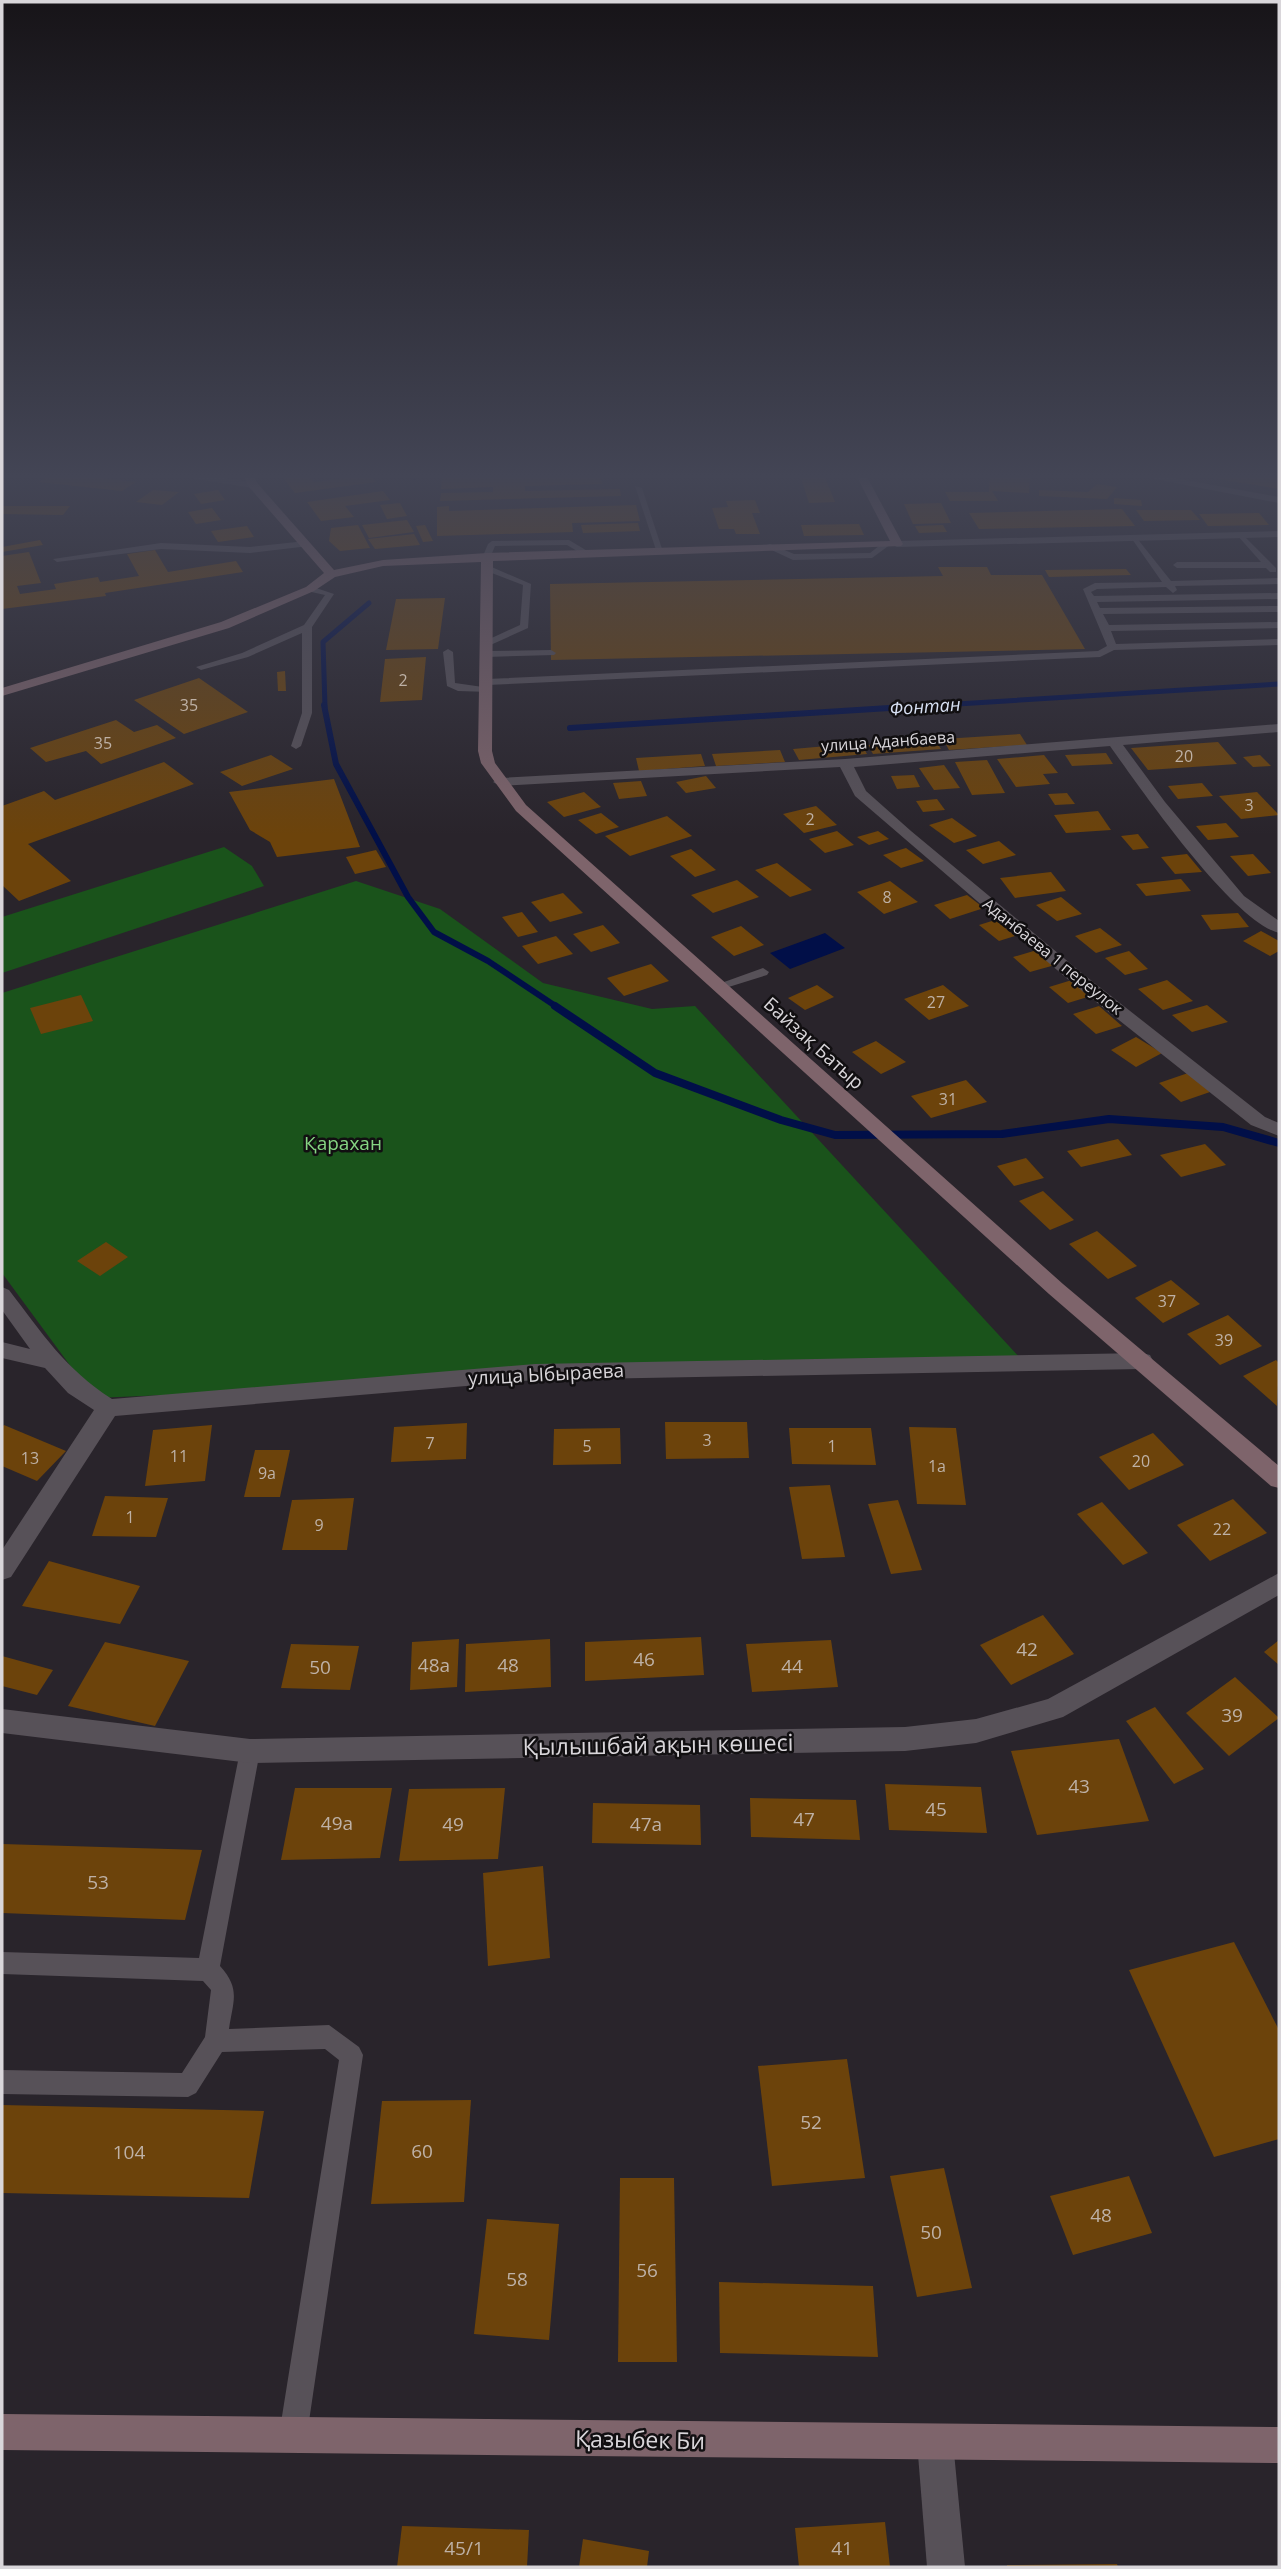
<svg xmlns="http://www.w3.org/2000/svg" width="1281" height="2569" viewBox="0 0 1281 2569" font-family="'Open Sans',sans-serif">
<rect width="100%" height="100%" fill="#29242b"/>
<g fill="#1a531b">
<path d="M224,847L252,866L264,886L2,973V917Z"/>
<path d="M356,881L440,909L543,983L652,1009L695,1006L1022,1360L94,1398L2,1273V993Z"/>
</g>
<path fill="#010f48" d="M825,933L845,948L790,969L770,953Z"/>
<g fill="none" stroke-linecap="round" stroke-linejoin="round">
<g stroke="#010f48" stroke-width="5">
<path d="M414,475L415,478"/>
<path d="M325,707L323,642L369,603"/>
<path d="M909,707L1279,684"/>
</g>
<g stroke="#010f48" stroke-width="6">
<path d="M324,705L336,764L408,897L434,932L488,961L557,1007"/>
<path d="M570,728L937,705"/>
</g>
<path stroke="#010f48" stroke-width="8" d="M555,1006L655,1073L781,1120L835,1135L1002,1134L1109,1119L1223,1127L1279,1143"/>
</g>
<g fill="#6c430b">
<path d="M50,475H77L136,482L122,491L39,482Z"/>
<path d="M281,475H309L314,482L370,475L376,482L295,493Z"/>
<path d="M442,475H600L602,484L525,486V491L620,489L621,496L440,501L441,493L493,492V487L441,489Z"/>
<path d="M800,475H824L835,502L809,503Z"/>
<path d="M990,475H1030L1029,493L992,491L998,501H950L945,492H989Z"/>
<path d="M1206,475L1279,476V489L1206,477Z"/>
<path d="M1097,484L1117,487L1107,499L1039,496V490L1088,492Z"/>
<path d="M153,490L179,492L162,505L136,502Z"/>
<path d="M218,490L225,500L201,504L194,494Z"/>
<path d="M383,491L390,500L345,506L354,517L321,521L307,502Z"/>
<path d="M1114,498L1141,500L1142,506L1114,504Z"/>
<path d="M755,500L760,513H752L760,534H736L734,529H719L712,508L728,507L726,501Z"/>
<path d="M400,503L407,516L387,519L380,505Z"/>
<path d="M941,503L951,523L913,524L904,504Z"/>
<path d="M636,505L640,521L572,523L573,532L437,536V507L449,506V511Z"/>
<path d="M2,506H70L63,515L2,514Z"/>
<path d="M212,508L221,520L196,524L188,512Z"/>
<path d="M1122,509L1135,526L979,529L969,513Z"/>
<path d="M1136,510H1191L1200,520L1144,521Z"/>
<path d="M1259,513L1269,525L1208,526L1199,514Z"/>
<path d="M407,520L414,532L369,538L362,525Z"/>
<path d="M638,523L640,531L583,533L581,525Z"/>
<path d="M859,524L864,535L804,536L801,525Z"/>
<path d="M358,525L370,548L340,551L329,541L331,528Z"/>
<path d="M425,525L433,541L423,542L416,526Z"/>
<path d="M943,525L947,532L919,533L915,526Z"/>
<path d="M247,526L254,537L218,542L211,531Z"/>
<path d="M414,534L420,545L375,549L368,539Z"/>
<path d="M40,540L43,545L2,552V547Z"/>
<path d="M155,550L168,572L236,561L243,572L105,593L106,596L2,609V556L29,552L41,583L17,586L20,594L56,589L54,584L98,577L100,582L139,576L127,554Z"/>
<path d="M938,567H987L991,575H1042L1085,649L551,660L550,584L943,576Z"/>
<path d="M1126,569L1131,575L1049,577L1045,570Z"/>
<path d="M445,598L438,649L386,650L396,599Z"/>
<path d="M426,657L422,700L380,702L385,659Z"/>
<path d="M285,671L286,691H278L277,672Z"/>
<path d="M199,678L248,712L184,734L134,700Z"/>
<path d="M116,720L134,732L157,725L176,738L101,764L86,751L46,762L30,748Z"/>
<path d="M1020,734L1027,745L949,750L943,739Z"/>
<path d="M935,740L941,749L873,754L868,745Z"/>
<path d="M1218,742L1237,764L1148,770L1131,748Z"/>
<path d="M861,743L867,754L799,760L793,749Z"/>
<path d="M780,750L785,762L716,766L712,754Z"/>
<path d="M1106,753L1113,764L1072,766L1065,755Z"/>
<path d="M701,754L705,766L639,771L636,758Z"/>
<path d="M271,755L293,769L242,786L220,772Z"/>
<path d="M1044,755L1058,773L1043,774L1050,784L1016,787L997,759Z"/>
<path d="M1260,755L1271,766L1253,767L1243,757Z"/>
<path d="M987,760L1005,793L972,795L955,762Z"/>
<path d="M164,762L194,784L28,844L71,881L19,901L2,885V806L44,791L55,800Z"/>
<path d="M944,765L960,788L934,790L919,768Z"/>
<path d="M914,775L920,787L897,789L891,776Z"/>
<path d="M706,776L716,788L686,793L676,782Z"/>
<path d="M334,779L360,847L277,857L270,842L250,830L229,792Z"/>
<path d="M641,781L647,796L619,799L613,783Z"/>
<path d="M1202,783L1213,796L1178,799L1168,786Z"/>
<path d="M584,792L601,807L564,817L547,802Z"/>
<path d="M1257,792L1279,815L1241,819L1219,796Z"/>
<path d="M1067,793L1075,804L1055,805L1048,794Z"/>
<path d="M937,799L945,810L923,812L916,801Z"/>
<path d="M816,806L837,825L804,833L783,814Z"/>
<path d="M1098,811L1111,830L1066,833L1054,815Z"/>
<path d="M601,813L619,827L596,834L578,820Z"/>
<path d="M667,816L692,836L630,856L605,836Z"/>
<path d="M952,818L977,836L954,843L929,825Z"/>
<path d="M1226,823L1239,837L1208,840L1196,826Z"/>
<path d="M837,831L854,845L825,853L809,839Z"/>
<path d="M878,831L889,839L869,845L857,837Z"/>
<path d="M1138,834L1149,848L1133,850L1121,836Z"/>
<path d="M999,841L1016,855L983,864L966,850Z"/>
<path d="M906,848L924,861L901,868L883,855Z"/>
<path d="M691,849L716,870L695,877L670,856Z"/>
<path d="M376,850L386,867L355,874L346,857Z"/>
<path d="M1187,854L1202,872L1175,874L1161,857Z"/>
<path d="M1253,854L1271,873L1248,876L1230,856Z"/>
<path d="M777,863L812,890L790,897L755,870Z"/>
<path d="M1051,872L1066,891L1015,898L1000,878Z"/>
<path d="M1181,879L1191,891L1146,896L1136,884Z"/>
<path d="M737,880L759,897L713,913L691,895Z"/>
<path d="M890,881L918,902L884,914L857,892Z"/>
<path d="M563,893L583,913L550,922L531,902Z"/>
<path d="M967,895L984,908L950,919L934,905Z"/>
<path d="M1061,897L1082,914L1057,921L1036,905Z"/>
<path d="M522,912L538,932L518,937L502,917Z"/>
<path d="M1238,913L1249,927L1211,930L1201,915Z"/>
<path d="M995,920L1015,936L999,941L979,925Z"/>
<path d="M603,925L620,943L591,952L573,934Z"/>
<path d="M741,926L764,945L734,956L711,937Z"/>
<path d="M1100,928L1122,945L1096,953L1075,936Z"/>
<path d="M1261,931L1279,941V951L1270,956L1243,941Z"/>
<path d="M556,936L573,954L538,964L522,946Z"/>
<path d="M1037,950L1055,965L1030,972L1013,957Z"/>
<path d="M1129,951L1148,969L1125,975L1105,958Z"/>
<path d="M651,964L669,981L624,996L607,978Z"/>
<path d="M1072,980L1091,996L1068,1003L1049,987Z"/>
<path d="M1167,980L1193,1001L1163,1010L1138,989Z"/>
<path d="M817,985L834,997L805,1010L788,998Z"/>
<path d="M943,985L969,1006L929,1020L904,999Z"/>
<path d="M81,995L93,1021L41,1034L30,1008Z"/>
<path d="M1207,1005L1228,1022L1192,1032L1172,1015Z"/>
<path d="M1099,1006L1122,1026L1096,1034L1073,1014Z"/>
<path d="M1136,1037L1162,1053L1136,1067L1111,1050Z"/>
<path d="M876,1041L906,1062L881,1074L852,1052Z"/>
<path d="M1188,1073L1210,1092L1181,1102L1159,1083Z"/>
<path d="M966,1080L987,1102L931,1118L911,1096Z"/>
<path d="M1118,1139L1132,1155L1081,1167L1067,1151Z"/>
<path d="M1205,1144L1226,1165L1181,1177L1160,1155Z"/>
<path d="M1026,1158L1044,1178L1014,1186L997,1166Z"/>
<path d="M1043,1191L1074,1220L1050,1230L1019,1201Z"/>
<path d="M1097,1231L1137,1266L1108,1279L1069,1244Z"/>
<path d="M106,1242L128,1257L100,1276L77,1261Z"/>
<path d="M1171,1280L1200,1304L1163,1323L1135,1298Z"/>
<path d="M1228,1315L1262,1346L1220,1365L1187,1334Z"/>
<path d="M1276,1360L1279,1363L1277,1406L1243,1376Z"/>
<path d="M665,1422H747L749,1458L666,1459Z"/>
<path d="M467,1423L466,1459L391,1462L394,1427Z"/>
<path d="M4,1425L66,1451L37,1481L2,1466V1427Z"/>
<path d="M212,1425L205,1481L145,1486L153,1430Z"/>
<path d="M909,1427L956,1428L966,1505L917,1504Z"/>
<path d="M620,1428L621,1464L553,1465L554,1429Z"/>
<path d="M789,1428H871L876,1465L792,1464Z"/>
<path d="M1153,1433L1184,1465L1129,1490L1099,1457Z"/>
<path d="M255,1450H290L280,1497H244Z"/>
<path d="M830,1485L845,1557L802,1559L789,1487Z"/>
<path d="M105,1496L168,1498L156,1537L92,1536Z"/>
<path d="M354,1498L347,1550H282L292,1500Z"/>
<path d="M1233,1499L1267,1533L1210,1561L1177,1525Z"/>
<path d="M898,1500L922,1570L891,1574L868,1504Z"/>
<path d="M1102,1502L1148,1553L1123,1565L1077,1514Z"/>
<path d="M49,1561L140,1586L120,1624L22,1606Z"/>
<path d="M1043,1615L1074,1654L1011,1685L980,1645Z"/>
<path d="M701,1637L704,1675L585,1681V1642Z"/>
<path d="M459,1639L457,1687L410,1690L412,1642Z"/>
<path d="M550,1639L551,1687L465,1692L466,1644Z"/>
<path d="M831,1640L838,1687L752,1692L746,1644Z"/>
<path d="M1279,1640V1665L1264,1652Z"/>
<path d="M105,1642L189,1661L155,1726L68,1706Z"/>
<path d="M291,1644L359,1646L350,1690L281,1688Z"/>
<path d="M2,1656L53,1670L37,1695L2,1686Z"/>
<path d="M1235,1677L1279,1718L1229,1756L1186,1713Z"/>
<path d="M1155,1707L1204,1769L1174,1784L1126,1721Z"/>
<path d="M1119,1739L1149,1821L1037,1835L1011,1751Z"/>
<path d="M885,1784L981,1787L987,1833L889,1830Z"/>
<path d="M295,1788H392L380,1858L281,1860Z"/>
<path d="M505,1788L498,1859L399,1861L409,1789Z"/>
<path d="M750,1798L856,1800L860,1840L751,1837Z"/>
<path d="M593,1803L700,1805L701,1845L592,1843Z"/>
<path d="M2,1844L202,1850L185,1920L2,1913Z"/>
<path d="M543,1866L550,1958L488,1966L483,1873Z"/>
<path d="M1234,1942L1279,2030V2139L1214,2157L1129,1970Z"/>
<path d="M847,2059L865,2178L772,2186L758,2066Z"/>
<path d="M471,2100L464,2202L371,2204L382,2101Z"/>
<path d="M2,2105L264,2111L249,2198L2,2193Z"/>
<path d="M944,2168L972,2288L917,2297L890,2176Z"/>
<path d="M1129,2176L1152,2233L1073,2255L1050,2196Z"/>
<path d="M620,2178H674L677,2362H618Z"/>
<path d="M487,2219L559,2224L549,2340L474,2334Z"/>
<path d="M719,2282L873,2286L878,2357L720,2353Z"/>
<path d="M885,2522L890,2567H799L795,2528Z"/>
<path d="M402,2526L529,2530L527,2567H397Z"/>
<path d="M583,2539L649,2551L647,2567H579Z"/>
<path d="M1117,2564L1118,2567H1007V2565Z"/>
</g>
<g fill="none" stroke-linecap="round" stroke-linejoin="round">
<g fill="#575158" fill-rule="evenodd">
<path d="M635,486L642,488L663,552L656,550Z"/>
<path d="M1241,533L1276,568V572H1270L1266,568H1177L1173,565L1177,562H1261L1237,535Z"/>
<path d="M1136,537L1171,581L1279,578V584L1175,586L1177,590L1173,593L1166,587L1097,589L1091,592L1094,596L1279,593V599L1097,602L1100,608L1279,606V612L1103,614L1109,625L1279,622V628L1111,631L1116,644L1279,639V645L1114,650L1100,657L487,685L482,682L487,679L1098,651L1107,646L1083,589L1095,583L1162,582L1132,539Z"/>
<path d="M569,540L589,552L582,554L567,545L495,546L490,558L483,556L488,544L492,541Z"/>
<path d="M306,541L310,544L309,546L250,553L161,549L57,562L53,559L161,543L250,547Z"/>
<path d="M884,542L891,544L872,558L793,560L763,546L770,544L794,554L870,553Z"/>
<path d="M487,565L531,584L528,628L486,647L481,644L483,642L520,625L523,585L484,570V566Z"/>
<path d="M310,586L334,594L312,627V713L301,746L296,749L291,746L302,713V633L248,657L201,670L196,667L242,653L304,625L325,595L307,591L306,589Z"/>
<path d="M448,649L453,652L455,683L490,688V692L458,691L447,686L443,652Z"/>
<path d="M551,650L556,653L554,655L486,657L481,654L486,651Z"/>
<path d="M763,968L769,972L767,975L719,990L713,986Z"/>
<path d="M250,1742L257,1744L260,1751L220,1966C241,1989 233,2001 229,2029L329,2025L359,2047L363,2055L307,2435L303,2445L293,2449L283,2445L279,2435L339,2060L325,2049L222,2052L196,2093L188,2097L2,2094V2070L182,2073L205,2037L211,1990L203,1981L2,1974V1952L199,1958L240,1751L243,1744Z"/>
</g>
<g fill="#575158" fill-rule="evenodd">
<path d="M171,475H202L253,482L258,485L253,488Z"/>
<path d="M1134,475H1158L1279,497V503Z"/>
<path d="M1279,531V537L897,547L891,544L897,541Z"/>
<path d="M1279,724V732L1123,745L1165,802L1244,896L1279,921V933C1232,921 1140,788 1110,746L854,767L866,791L911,831L1083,974L1265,1117L1279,1123V1136L1251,1125L1071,982L855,796L840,767L500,786L493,782L500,778L845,759Z"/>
<path d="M2,1287L9,1290C43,1334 64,1368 112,1399L535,1364L1142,1353L1150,1355L1153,1361L1150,1367L1142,1369L535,1380L115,1416L11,1577L2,1580V1550L94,1410L68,1393L45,1368L2,1358V1342L30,1349L2,1310Z"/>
<path d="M1279,1573V1595L1063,1717L976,1743L905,1751L250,1763L2,1733V1709L250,1739L905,1727L976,1719L1048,1699Z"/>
<path d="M935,2424L948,2429L953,2442L965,2567H927L917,2442L922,2429Z"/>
</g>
<g fill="#7e646b" fill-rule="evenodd">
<path d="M243,475H253L258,484L334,570L383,560L487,553L890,541L856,475H866L903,544L901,546L493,561L492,751L495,763L526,805L1063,1284L1279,1466V1488L1271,1486L1049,1294L516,811L481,763L478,751L481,562L383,566L335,577L314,591L229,628L2,696V688L221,622L306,587L324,573L249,487Z"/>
<path d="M2,2414L1279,2427V2463L2,2450Z"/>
</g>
</g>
<linearGradient id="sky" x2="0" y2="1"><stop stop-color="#171418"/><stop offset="0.57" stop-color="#434555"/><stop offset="1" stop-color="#434555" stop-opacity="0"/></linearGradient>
<rect width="1281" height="835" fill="url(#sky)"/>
<g text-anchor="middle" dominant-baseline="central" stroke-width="5" stroke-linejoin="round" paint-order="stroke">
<g font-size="16" fill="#beb1a6">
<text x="403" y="680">2</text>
<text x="189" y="705">35</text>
<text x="103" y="743">35</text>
<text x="1184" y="756">20</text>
<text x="1249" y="805">3</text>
<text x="810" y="819">2</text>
<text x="887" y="897">8</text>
<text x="936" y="1002">27</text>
<text x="948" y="1099">31</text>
<text x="1167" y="1301">37</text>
<text x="1224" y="1340">39</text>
<text x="707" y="1440">3</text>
<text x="430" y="1443">7</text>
<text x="587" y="1446">5</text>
<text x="832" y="1446">1</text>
<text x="179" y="1456">11</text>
<text x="30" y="1458">13</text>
<text x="1141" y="1461">20</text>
<text x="937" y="1466">1а</text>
<text x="267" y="1473">9а</text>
<text x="130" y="1517">1</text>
<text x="319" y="1525">9</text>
<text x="1222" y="1529">22</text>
</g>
<g font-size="16" fill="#d9d6da" stroke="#110f11">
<text transform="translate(888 741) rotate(-4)">улица Аданбаева</text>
<text transform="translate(1053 956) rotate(39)">Аданбаева 1 переулок</text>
</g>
<g font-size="18" font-style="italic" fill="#d7e0f3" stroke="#110f11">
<text transform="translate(925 706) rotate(-4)">Фонтан</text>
</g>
<g font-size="19" fill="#d9d6da" stroke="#110f11">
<text transform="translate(814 1043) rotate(42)">Байзақ Батыр</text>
<text transform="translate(546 1374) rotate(-3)">улица Ыбыраева</text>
</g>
<g font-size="19" fill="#86d583" stroke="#110f11">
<text x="343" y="1143">Қарахан</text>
</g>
<g font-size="19" fill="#beb1a6">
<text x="1027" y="1649">42</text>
<text x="644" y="1659">46</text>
<text x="434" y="1665">48а</text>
<text x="508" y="1665">48</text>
<text x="792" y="1666">44</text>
<text x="320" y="1667">50</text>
<text x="1232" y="1715">39</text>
<text x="1079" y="1786">43</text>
<text x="936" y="1809">45</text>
<text x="804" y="1819">47</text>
<text x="337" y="1823">49а</text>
<text x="453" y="1824">49</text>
<text x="646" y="1824">47а</text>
<text x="98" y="1882">53</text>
<text x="811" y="2122">52</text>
<text x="422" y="2151">60</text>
<text x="129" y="2152">104</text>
<text x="1101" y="2215">48</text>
<text x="931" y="2232">50</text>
<text x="647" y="2270">56</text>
<text x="517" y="2279">58</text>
<text x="464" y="2548">45/1</text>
<text x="842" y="2548">41</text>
</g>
<g font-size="23" fill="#d9d6da" stroke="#110f11">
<text transform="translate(658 1744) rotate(-1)">Қылышбай ақын көшесі</text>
<text transform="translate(640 2439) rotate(1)">Қазыбек Би</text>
</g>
</g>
<rect width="1281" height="2569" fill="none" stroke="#d9d6da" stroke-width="7"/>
</svg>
